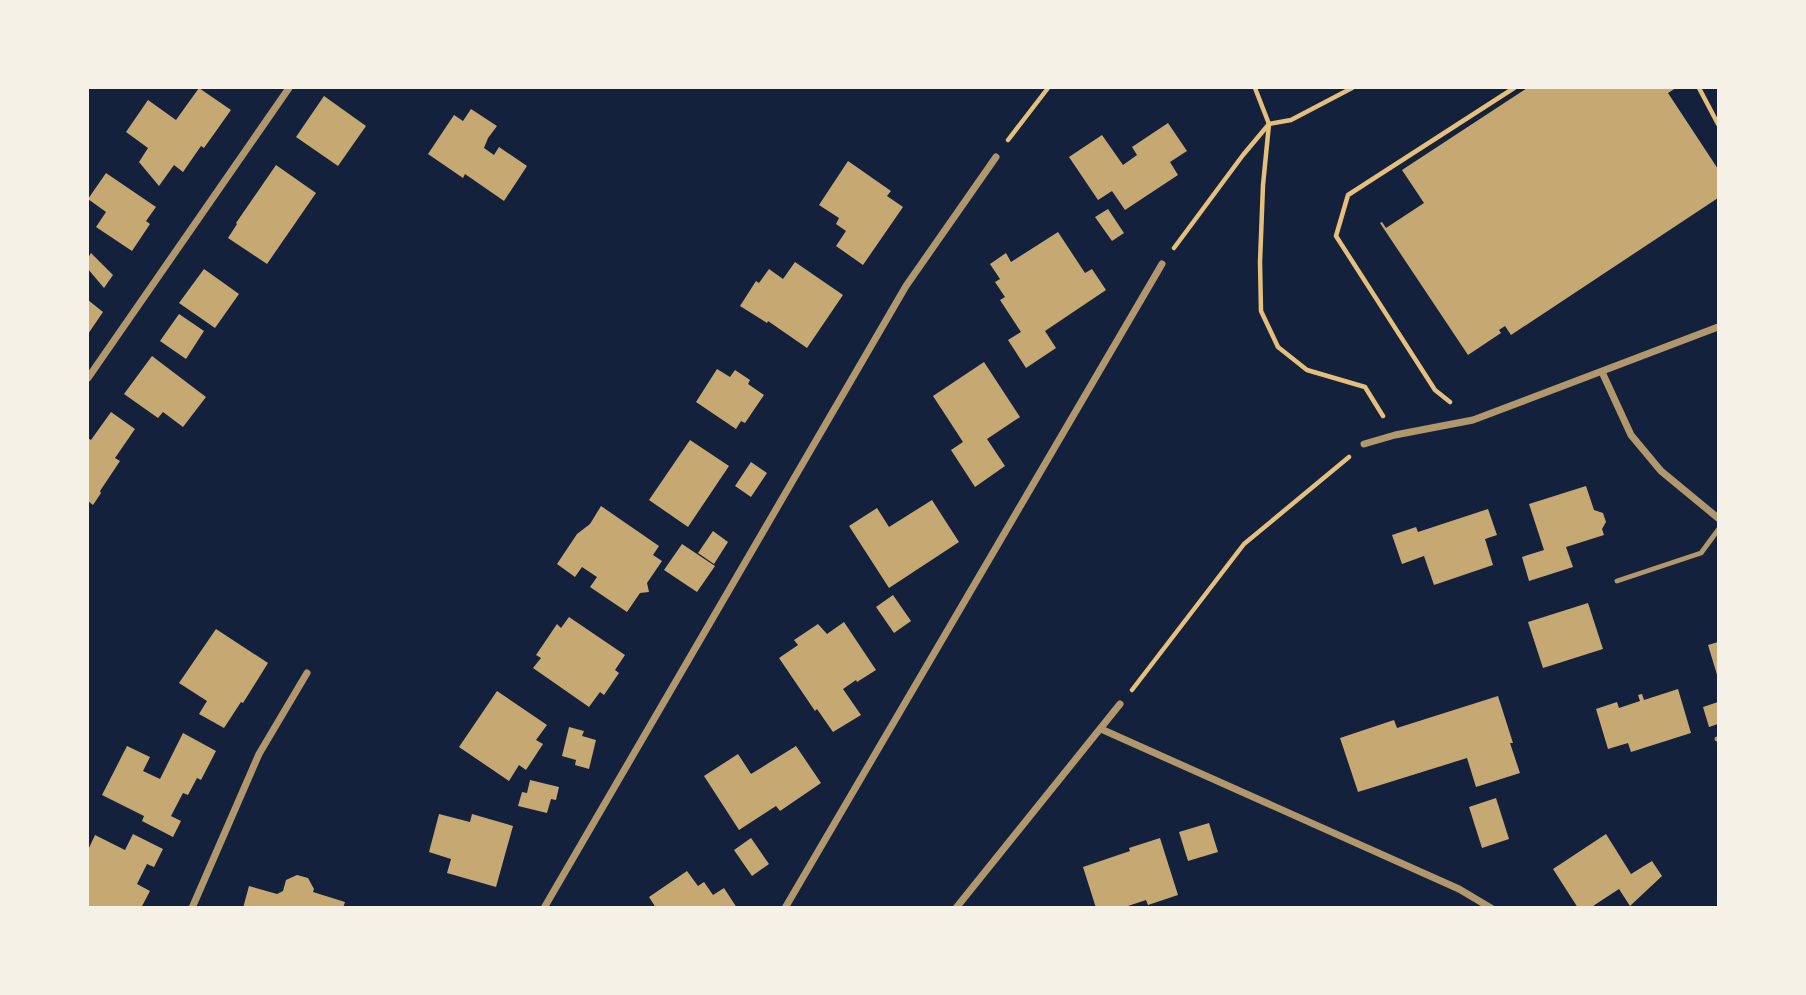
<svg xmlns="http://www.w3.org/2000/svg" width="1806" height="995" viewBox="0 0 1806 995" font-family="Helvetica,sans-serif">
<rect width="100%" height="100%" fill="#14213d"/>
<g fill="#c6a872">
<path d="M199,88L231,110L204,148L201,146L183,172L174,165L159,186L139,162L148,148L126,132L148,100L176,120Z"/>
<path d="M1527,88H1676L1668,93L1718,169V198L1511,335L1505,326L1499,330L1501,333L1468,355L1380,223L1382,222L1386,228L1424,203L1402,170Z"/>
<path d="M324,96L366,126L338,166L296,137Z"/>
<path d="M471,109L497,126L488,138L484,148L494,155L499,147L527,166L504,201L465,174L463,178L428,154L454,115L463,121Z"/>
<path d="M1168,123L1187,151L1170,162L1178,175L1125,210L1112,191L1098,200L1069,157L1102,135L1123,165L1137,155L1132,147Z"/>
<path d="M848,161L891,191L887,196L903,207L863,265L836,246L846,231L836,224L839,218L819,205Z"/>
<path d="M276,165L316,193L267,264L228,238L237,224L236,223Z"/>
<path d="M106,173L156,207L146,221L150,224L132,251L96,227L106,212L88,199Z"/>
<path d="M1108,209L1124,233L1112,241L1095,217Z"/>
<path d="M1058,232L1085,273L1092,269L1106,290L1045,331L1056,348L1026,368L1008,340L1021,332L1000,300L1005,297L995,282L1000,279L990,264L1006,253L1011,262Z"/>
<path d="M91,253L113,275L104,288L88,269V258Z"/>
<path d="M795,262L843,295L807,348L768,321L767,323L740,306L756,281L759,283L769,269L783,279Z"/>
<path d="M204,269L239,294L215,328L179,303Z"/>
<path d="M88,300L103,312L88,334Z"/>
<path d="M179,314L204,331L186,359L160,341Z"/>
<path d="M152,356L206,397L183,427L163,412L158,418L124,394Z"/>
<path d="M984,362L1020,417L987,439L1005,466L975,487L951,450L963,442L933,396Z"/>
<path d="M717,369L730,377L735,370L750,380L748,384L764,395L745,423L741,421L736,429L696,402Z"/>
<path d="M111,412L135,429L115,458L120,461L100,491L101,493L93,505L88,501V438L91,440Z"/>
<path d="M690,440L729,466L688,527L649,500Z"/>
<path d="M751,462L767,473L751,497L735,486Z"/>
<path d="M1586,486L1594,510L1603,513L1606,522L1602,529L1604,535L1566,547L1573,567L1529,581L1522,557L1544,550L1529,504Z"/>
<path d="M932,500L959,542L889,588L849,526L877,508L889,527Z"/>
<path d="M601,506L659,546L653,555L662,561L647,583L649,592L640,593L627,612L590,587L597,577L582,567L575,577L557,564L577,534L590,524Z"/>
<path d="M1488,509L1497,535L1485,539L1493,565L1434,585L1424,556L1402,564L1392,535L1416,527L1418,532Z"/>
<path d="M713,531L728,542L714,564L698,553Z"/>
<path d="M682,544L715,566L697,592L664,570Z"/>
<path d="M893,595L911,621L894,633L876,607Z"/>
<path d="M1588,603L1603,649L1543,668L1528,622Z"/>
<path d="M569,617L625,655L615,670L619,673L604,695L600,692L589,707L533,668L541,658L536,655L557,624L561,628Z"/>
<path d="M844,622L876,670L857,682L856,680L843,689L861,715L833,732L817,709L815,711L779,658L798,645L794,640L818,624L827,634Z"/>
<path d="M216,629L268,663L243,703L241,702L224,728L199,714L207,701L179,683Z"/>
<path d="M1718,642V678L1708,645Z"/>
<path d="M1678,689L1691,733L1631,752L1628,743L1608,749L1596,709L1617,702L1619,708L1640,701L1638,695L1642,694L1644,700Z"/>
<path d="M497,691L547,725L536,740L543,744L526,770L519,765L509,781L459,747Z"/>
<path d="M1498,696L1513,743H1510L1520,773L1476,787L1467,758L1358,792L1340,738L1394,720L1397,728Z"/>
<path d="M1718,702V724L1709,727L1703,707Z"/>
<path d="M569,727L584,731L582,736L596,740L589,769L575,765L576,760L562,756Z"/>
<path d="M183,733L216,751L201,780L197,778L188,795L183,793L171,816L181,821L173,837L142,821L144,816L102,795L127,746L150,757L143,771L160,779Z"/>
<path d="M796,746L821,783L780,811L776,806L739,830L704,776L738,754L751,774Z"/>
<path d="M530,780L559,787L556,800L551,799L547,813L518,806L522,792L527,793Z"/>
<path d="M1496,798L1509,839L1482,848L1469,807Z"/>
<path d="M439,814L470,822L472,814L513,826L496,887L447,873L451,859L429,852Z"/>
<path d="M1209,823L1218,852L1188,861L1179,832Z"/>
<path d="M133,834L163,849L154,867L147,864L137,884L150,891L141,908H88V850L95,835L125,850Z"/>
<path d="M1606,834L1631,874L1652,861L1662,876L1630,906L1619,889L1590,908H1578L1553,869Z"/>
<path d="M751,838L769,864L752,876L734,850Z"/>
<path d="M1160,838L1178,895L1148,905L1146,900L1122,908H1096L1083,867L1130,851L1129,848Z"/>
<path d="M687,871L698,886L704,882L713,895L724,888L737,908H656L649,897Z"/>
<path d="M297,875L308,878L314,889L313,892L345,902L343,908H243L249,886L277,894L283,891L286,880Z"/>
</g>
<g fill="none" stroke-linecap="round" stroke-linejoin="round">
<g stroke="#e5c07b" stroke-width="4.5">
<path d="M1255,88L1269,124L1263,185L1260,262L1261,311L1278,347L1307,370L1365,387L1383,416"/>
<path d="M1699,88L1718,124"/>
<path d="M1008,140L1048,88"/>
<path d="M1174,248L1243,155L1269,124L1291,120L1352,88"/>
<path d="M1450,402L1435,390L1336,236L1348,195L1514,88"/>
<path d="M1132,690L1244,544L1349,457"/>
</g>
<g stroke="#b1986c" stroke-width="5">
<path d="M1617,581L1701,553L1718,530"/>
<path d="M1717,739H1718"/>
</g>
<g stroke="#b1986c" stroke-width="7">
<path d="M1602,372L1631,435L1661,471L1718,518"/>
<path d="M88,378L289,88"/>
<path d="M1364,444L1395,435L1473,420L1718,327"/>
<path d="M1101,729L1459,889L1491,908"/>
<path d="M192,908L259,754L307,673"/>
<path d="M544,908L906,286L996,157"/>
<path d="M785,908L1162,264"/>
<path d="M956,908L1120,704"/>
</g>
</g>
<rect width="1806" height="995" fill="none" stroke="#f6f1e7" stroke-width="178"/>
</svg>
